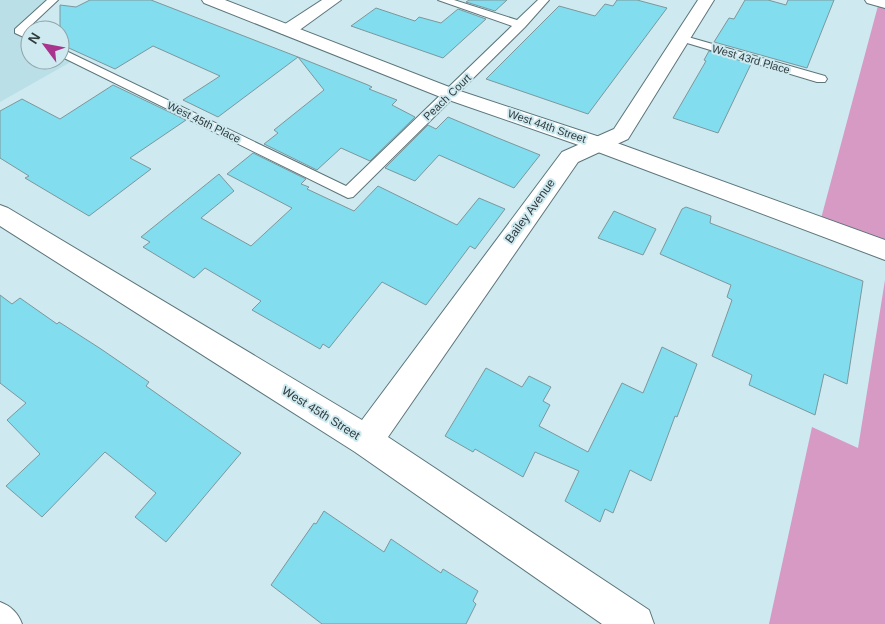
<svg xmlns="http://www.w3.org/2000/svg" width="885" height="624" viewBox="0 0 885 624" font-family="Helvetica,sans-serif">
<rect width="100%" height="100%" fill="#ceeaf0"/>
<path fill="#badfe7" d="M0,0H53L19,31L30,37V60H60V52L76,59L0,102Z"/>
<g fill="#d69ac4">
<path d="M879,2L885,3V250L819,226Z"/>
<path d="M885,280V624H769L812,427L858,448Z"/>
</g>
<g fill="#82ddef" stroke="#7d979c">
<path d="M90,0H151L298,57L218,117L183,100L220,76L153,46L115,69L60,44V5L76,7Z"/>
<path d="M469,0H507L495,11L466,2Z"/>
<path d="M617,0H637L667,8L588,114L486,79L559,6L595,16L605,4L613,6Z"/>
<path d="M745,0H768L786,5L788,0H834L807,68L714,42L729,18L734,19Z"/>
<path d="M376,8L415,21L419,17L441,23L458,9L486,19L443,58L351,26Z"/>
<path d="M709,51L751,64L718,133L673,118L706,61L704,60Z"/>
<path d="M298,57L368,85L372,87L369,89L397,100L392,105L415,117L370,161L341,148L317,170L264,144L278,133L274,130L324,90Z"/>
<path d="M113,85L186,120L130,158L151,169L89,216L25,178L29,176L0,158V111L22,99L60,119Z"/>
<path d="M448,117L498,138L540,155L514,188L439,155L415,181L385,168L428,125L436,129Z"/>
<path d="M253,153L306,179L301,184L309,187L307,189L354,211L378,186L457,225L479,198L505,209L475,249L470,246L426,305L382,282L329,348L323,344L320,349L252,310L261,301L205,268L194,278L143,247L150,242L141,237L219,174L234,191L201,218L251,246L292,208L227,174Z"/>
<path d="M686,207L711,216L710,223L863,281L847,384L824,374L815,415L749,385L752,375L712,356L732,300L727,297L731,285L660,254L682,209Z"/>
<path d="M614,211L656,229L643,255L598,238Z"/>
<path d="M0,295L12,304L20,298L57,324L59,322L101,349L149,382L146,386L241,453L166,542L135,517L156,493L105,452L42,517L6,486L40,454L7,420L26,403L0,383Z"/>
<path d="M662,347L697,364L677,417L675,416L651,481L630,470L613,513L605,509L600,522L565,501L579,471L535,452L523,477L475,449L473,452L445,436L486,368L522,387L529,376L551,387L543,401L550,405L539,426L588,452L622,383L643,393Z"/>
<path d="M324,511L384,552L391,539L441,573L443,569L478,591L473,601L476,604L466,624H322L271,585L314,523L316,524Z"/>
</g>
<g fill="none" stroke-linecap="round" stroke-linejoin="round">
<defs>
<g id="service">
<path d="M47,0H58L26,30L30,32V40L15,33V29Z"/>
<path d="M438,0H454L517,20L538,0H549L525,27L353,197L348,198L60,56V49L64,50L346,186L512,26Z"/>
<path d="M681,35L825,76L827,79L825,82H817L677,40V36Z"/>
<path d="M0,602C11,606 18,613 22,624H0Z"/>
</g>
<g id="minor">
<path d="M322,0H341L294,34H282L279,30L282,26Z"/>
<path d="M698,0H714L628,139L578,162L388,437L649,610L654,624H602L355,452L0,226V205L8,208L362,420L562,152L614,129Z"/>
<path d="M865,0H885V8L867,3Z"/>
</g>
<path id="tertiary" d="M202,0H225L457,90L606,139L885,240V260L590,149L443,98L204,3Z"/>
</defs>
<use href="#service" stroke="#5c757a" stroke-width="2"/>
<use href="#minor" stroke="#5c757a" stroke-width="2"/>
<use href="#tertiary" stroke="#5c757a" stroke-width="2"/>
<use href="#service" fill="#fff" fill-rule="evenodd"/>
<use href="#minor" fill="#fff" fill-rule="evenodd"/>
<use href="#tertiary" fill="#fff" fill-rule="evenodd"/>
</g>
<g text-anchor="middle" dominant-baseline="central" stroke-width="4" stroke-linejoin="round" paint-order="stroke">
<g font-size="11" fill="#303b3d" stroke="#ceeaf0">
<text transform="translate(751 59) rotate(16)">West 43rd Place</text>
<text transform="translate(447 97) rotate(-44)">Peach Court</text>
<text transform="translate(204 122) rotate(26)">West 45th Place</text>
<text transform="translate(547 126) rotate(19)">West 44th Street</text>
</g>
<g font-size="12" fill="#303b3d" stroke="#ceeaf0">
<text transform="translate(530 211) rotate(-54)">Bailey Avenue</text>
<text transform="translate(321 413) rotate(32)">West 45th Street</text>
</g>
</g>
<g transform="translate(45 45) rotate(302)"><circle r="24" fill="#ceeaf0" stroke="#8fa4a8"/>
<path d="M0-4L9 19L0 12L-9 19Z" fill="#a8348e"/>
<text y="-8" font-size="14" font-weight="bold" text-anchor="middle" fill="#303b3d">N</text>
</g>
</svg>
